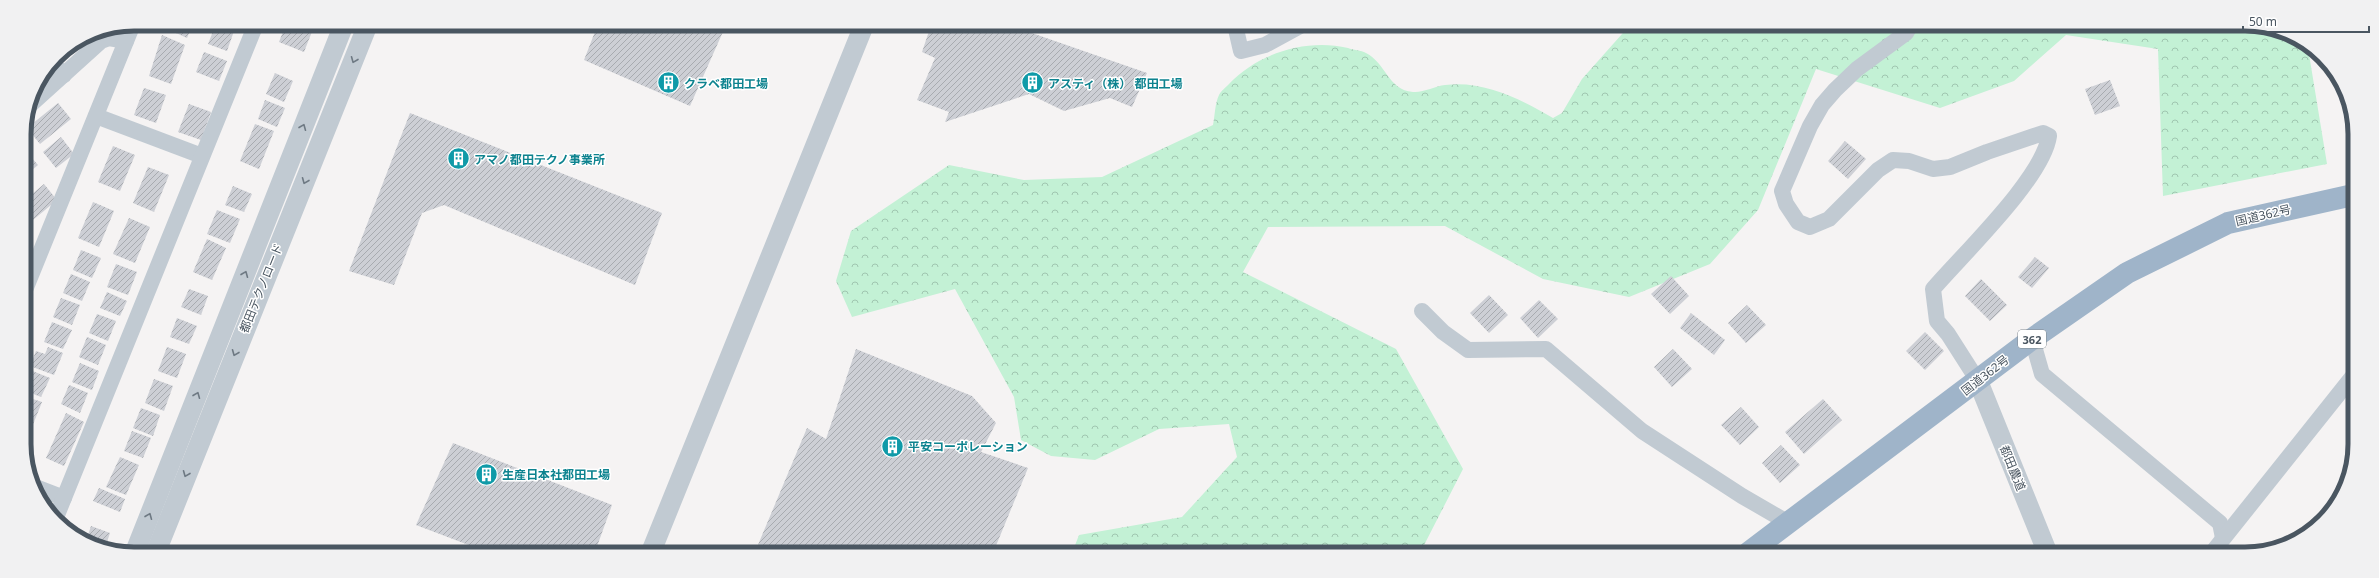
<svg xmlns="http://www.w3.org/2000/svg" width="2379" height="578" viewBox="0 0 2379 578" font-family="'Noto Sans','Noto Sans JP',sans-serif">
<defs>
<pattern id="forest-crowns" width="20" height="18" patternUnits="userSpaceOnUse"><rect width="20" height="18" fill="#c3f1d5"/><path d="M2 6a3 3 0 1 1 6 0M12 15a3 3 0 1 1 6 0" fill="none" stroke="#a0c6b0"/></pattern>
<pattern id="building-hatch" width="6" height="6" patternUnits="userSpaceOnUse"><rect width="6" height="6" fill="#cdcfd5"/><path d="M-1 1l2-2M0 6l6-6M5 7l2-2" fill="none" stroke="#a8abb0"/></pattern>
</defs>
<rect width="100%" height="100%" fill="#f5f3f3"/>
<path fill="url(#forest-crowns)" d="M1630,25L2266,26L2308,48L2327,164L2163,196L2158,49L2066,35L2014,81L1940,108L1816,69L1758,210L1710,264L1629,297L1543,279L1445,226L1268,227L1243,272L1396,349L1463,469L1420,553H1072L1079,535L1182,517L1237,457L1229,424L1159,429L1095,460L1051,456L1021,440L1014,397L955,289L852,317L836,281L851,231L949,165L1024,180L1102,177L1213,125C1215,115 1215,103 1219,95C1221,91 1226,87 1229,84C1258,53 1307,38 1348,48C1353,50 1361,50 1366,53C1386,63 1388,90 1413,92C1423,93 1435,86 1445,85C1483,80 1521,99 1553,118L1562,113L1582,79Z"/>
<g fill="url(#building-hatch)">
<path d="M167,24H193L187,38L165,28Z"/>
<path d="M216,24L234,31L227,51L208,44Z"/>
<path d="M286,24H315L304,52L279,42Z"/>
<path d="M598,24L692,25H726L690,106L584,60Z"/>
<path d="M931,25H1009L1147,73L1132,107L1110,98L1064,111L1029,94L945,122L949,112L917,100L935,58L922,52Z"/>
<path d="M162,35L185,45L171,84L149,76Z"/>
<path d="M204,52L227,61L219,81L196,72Z"/>
<path d="M275,73L293,81L284,102L266,94Z"/>
<path d="M2110,80L2120,106L2095,115L2085,89Z"/>
<path d="M144,88L166,95L156,123L134,115Z"/>
<path d="M265,100L285,108L277,127L258,119Z"/>
<path d="M58,103L71,119L40,144L27,128Z"/>
<path d="M189,104L211,112L201,140L178,132Z"/>
<path d="M410,113L662,213L635,285L444,205L422,213L394,285L349,271Z"/>
<path d="M255,124L274,131L259,169L240,161Z"/>
<path d="M61,137L74,154L56,168L43,152Z"/>
<path d="M1845,141L1866,159L1848,179L1828,161Z"/>
<path d="M113,146L135,155L120,191L98,182Z"/>
<path d="M25,150L38,165L25,176L24,151Z"/>
<path d="M148,167L169,175L154,212L133,203Z"/>
<path d="M44,184L57,200L33,220L25,210V200Z"/>
<path d="M233,186L252,194L244,212L225,205Z"/>
<path d="M93,202L114,211L99,247L78,238Z"/>
<path d="M217,210L240,219L230,243L207,234Z"/>
<path d="M129,218L150,227L135,263L113,254Z"/>
<path d="M25,227L30,233L25,237Z"/>
<path d="M207,239L226,248L212,280L193,272Z"/>
<path d="M81,250L101,258L92,278L73,270Z"/>
<path d="M2035,257L2049,268L2032,288L2018,277Z"/>
<path d="M116,264L137,272L128,295L107,287Z"/>
<path d="M71,274L90,282L82,301L63,293Z"/>
<path d="M1671,276L1689,296L1670,314L1651,294Z"/>
<path d="M1981,279L2007,305L1990,321L1965,296Z"/>
<path d="M189,289L208,296L201,315L181,307Z"/>
<path d="M107,292L127,301L120,316L100,308Z"/>
<path d="M1489,295L1508,315L1489,333L1470,313Z"/>
<path d="M61,298L80,305L72,325L53,317Z"/>
<path d="M1539,300L1558,319L1538,338L1520,318Z"/>
<path d="M1747,305L1766,325L1746,343L1728,323Z"/>
<path d="M1691,313L1725,340L1714,355L1680,328Z"/>
<path d="M97,314L116,321L108,341L89,333Z"/>
<path d="M177,318L197,326L189,344L170,337Z"/>
<path d="M52,322L72,330L63,349L44,342Z"/>
<path d="M1925,332L1944,351L1925,370L1906,351Z"/>
<path d="M87,337L106,345L98,365L79,357Z"/>
<path d="M48,347L63,353L54,375L30,366L36,351L45,354Z"/>
<path d="M167,347L186,354L177,378L158,371Z"/>
<path d="M856,349L972,396L996,423L981,452L1028,468L993,553L755,552L807,428L826,439Z"/>
<path d="M1673,349L1692,369L1672,387L1654,367Z"/>
<path d="M80,363L99,371L92,390L72,382Z"/>
<path d="M30,370L50,378L41,397L26,391V381Z"/>
<path d="M154,379L173,386L164,411L145,403Z"/>
<path d="M69,385L88,393L80,413L61,404Z"/>
<path d="M33,399L42,402L26,442V402L29,403Z"/>
<path d="M1823,399L1842,420L1804,454L1785,432Z"/>
<path d="M1741,407L1759,427L1740,445L1721,425Z"/>
<path d="M141,408L160,415L153,436L133,428Z"/>
<path d="M66,413L84,422L64,466L46,458Z"/>
<path d="M132,431L151,438L143,458L124,451Z"/>
<path d="M453,443L612,505L595,552H487L416,525Z"/>
<path d="M1781,445L1800,465L1780,483L1762,463Z"/>
<path d="M120,457L139,465L126,495L106,487Z"/>
<path d="M99,488L125,499L120,512L93,501Z"/>
<path d="M91,526L110,533L105,548L87,538Z"/>
</g>
<g fill="none" stroke-linecap="round" stroke-linejoin="round">
<g stroke="#c1cad2" stroke-width="16">
<path d="M1235,25L1241,51L1265,45L1302,25"/>
<path d="M1910,26L1906,33L1857,69L1835,90L1822,105L1810,126L1782,191L1786,204L1798,222L1810,227L1829,219L1878,170L1893,160L1909,161L1933,169L1950,167L1987,152L2043,133L2049,136C2043,178 1963,254 1933,289L1937,321L1948,334L1978,381"/>
<path d="M52,62L64,75"/>
<path d="M29,106L101,41L109,38L126,41"/>
<path d="M96,116L202,156"/>
<path d="M25,290L133,24"/>
<path d="M1422,311L1443,332L1468,350L1546,349L1642,431L1742,496L1787,522"/>
<path d="M2032,339L2042,374L2220,523L2223,538"/>
<path d="M38,488L64,498"/>
<path d="M55,520L256,24"/>
<path d="M2211,554L2353,376"/>
</g>
<g stroke="#c1cad2" stroke-width="20">
<path d="M1978,381L2048,554"/>
<path d="M135,552L344,24"/>
<path d="M156,552L368,24"/>
<path d="M651,552L864,25"/>
</g>
<path stroke="#9fb4c9" stroke-width="22" d="M1748,553L2032,339L2127,273L2228,223L2353,195"/>
</g>
<defs><path id="oneway-chevron" d="M-2-3.5L2.5 0L-2 3.5" fill="none" stroke-width="1.6" stroke-linecap="round" stroke-linejoin="round"/></defs>
<g stroke="#6e7983">
<use href="#oneway-chevron" transform="translate(354 60) rotate(112)"/>
<use href="#oneway-chevron" transform="translate(303 127) rotate(-68)"/>
<use href="#oneway-chevron" transform="translate(305 181) rotate(112)"/>
<use href="#oneway-chevron" transform="translate(245 274) rotate(-68)"/>
<use href="#oneway-chevron" transform="translate(235 353) rotate(112)"/>
<use href="#oneway-chevron" transform="translate(197 395) rotate(-68)"/>
<use href="#oneway-chevron" transform="translate(186 474) rotate(112)"/>
<use href="#oneway-chevron" transform="translate(149 516) rotate(-68)"/>
</g>
<defs>
<symbol id="building-disc" viewBox="-11 -11 22 22"><circle r="9.5" fill="#0f9aa8" stroke="#fff"/><path d="M-4-6H4V6H1V3H-1V6H-4ZM-2.5-4.3h1.7v1.8h-1.7ZM.8-4.3h1.7v1.8H.8ZM-2.5-1h1.7V.8h-1.7ZM.8-1h1.7V.8H.8Z" fill="#fff"/></symbol>
</defs>
<g fill-rule="evenodd">
<use href="#building-disc" x="656" y="70" width="25" height="25"/>
<use href="#building-disc" x="1020" y="70" width="25" height="25"/>
<use href="#building-disc" x="446" y="146" width="25" height="25"/>
<use href="#building-disc" x="880" y="434" width="25" height="25"/>
<use href="#building-disc" x="474" y="462" width="25" height="25"/>
</g>
<g text-anchor="middle" dominant-baseline="central" stroke-width="3" stroke-linejoin="round" paint-order="stroke">
<rect fill="#fff" stroke="#808990" stroke-width="1" x="2018" y="330" width="28" height="18" rx="3"/>
<g font-size="11" font-weight="bold" fill="#4a5661">
<text x="2032" y="339">362</text>
</g>
<g font-size="12" font-weight="bold" fill="#0d838f" stroke="#fff" text-anchor="start">
<text x="684" y="83">クラベ都田工場</text>
<text x="1048" y="83">アスティ（株） 都田工場</text>
<text x="474" y="159">アマノ都田テクノ事業所</text>
<text x="908" y="446">平安コーポレーション</text>
<text x="502" y="474">生産日本社都田工場</text>
</g>
<g font-size="12" fill="#4a5661" stroke="#fff">
<text transform="translate(2263 215) rotate(-13)">国道362号</text>
<text transform="translate(261 288) rotate(-68)">都田テクノロード</text>
<text transform="translate(1985 375) rotate(-38)">国道362号</text>
<text transform="translate(2013 468) rotate(68)">都田農道</text>
</g>
</g>
<path d="M0 0H2379V578H0ZM134 31H2245A103 103 0 0 1 2348 134V444A103 103 0 0 1 2245 547H134A103 103 0 0 1 31 444V134A103 103 0 0 1 134 31Z" fill="#f1f1f2" fill-rule="evenodd"/>
<path fill="none" stroke="#4a5661" stroke-width="5" d="M134 31H2245A103 103 0 0 1 2348 134V444A103 103 0 0 1 2245 547H134A103 103 0 0 1 31 444V134A103 103 0 0 1 134 31Z"/>
<path d="M2243 26v6h126v-6" fill="none" stroke="#4a5661" stroke-width="2"/>
<text x="2249" y="26" font-size="12" fill="#4a5661" stroke="#ffffff" stroke-width="3" paint-order="stroke">50 m</text>
</svg>
